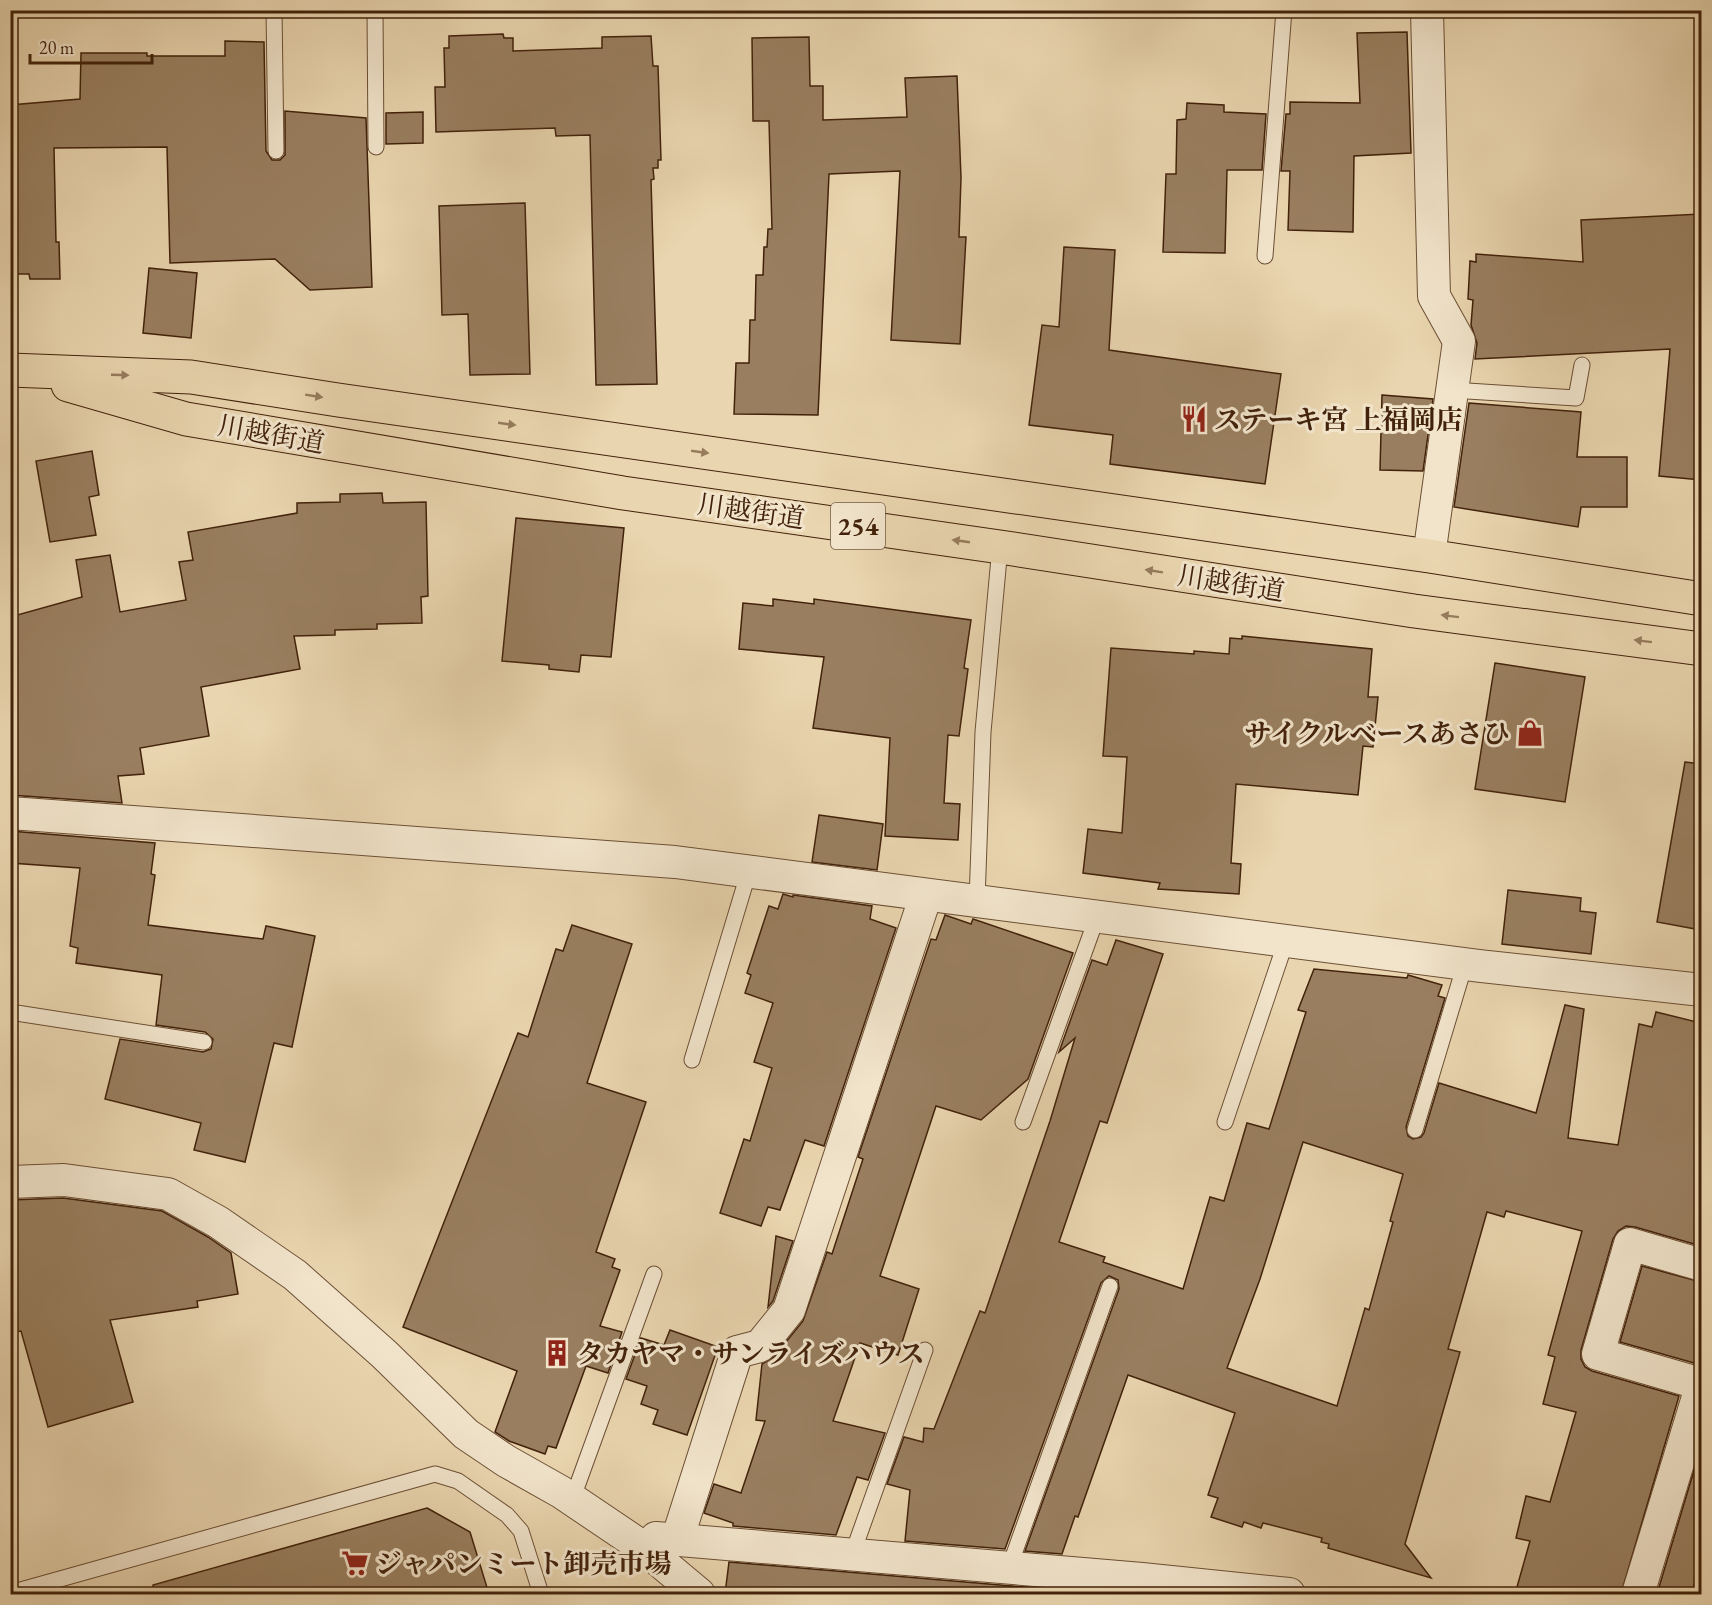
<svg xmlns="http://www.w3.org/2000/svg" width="1712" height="1605" viewBox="0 0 1712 1605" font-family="'EB Garamond','Noto Serif JP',serif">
<rect width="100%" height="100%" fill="#e9d5af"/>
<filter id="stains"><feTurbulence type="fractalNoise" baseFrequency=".00333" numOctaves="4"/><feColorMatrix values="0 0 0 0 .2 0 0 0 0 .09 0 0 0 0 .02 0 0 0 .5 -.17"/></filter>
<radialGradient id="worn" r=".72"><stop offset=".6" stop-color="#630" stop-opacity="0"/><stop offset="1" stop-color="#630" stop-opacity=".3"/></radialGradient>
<g fill="#997f60" stroke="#42220b" stroke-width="1.5" fill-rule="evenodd">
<path d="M1407,32L1411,153L1354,156L1353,232L1288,230L1290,171H1281L1286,114H1290V102L1360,103L1357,33Z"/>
<path d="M503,34L504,38H513V51L602,48V37L651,36L653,66H658L661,160H658V168H653L654,179L651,180L657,384L596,385L590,135L556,136L555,128L436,132L435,87H445L444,48H449V36Z"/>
<path d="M809,37L810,86H823V120L907,117L905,78L957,76L961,178L959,237H966L960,344L891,340L900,171L829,174L818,415L734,414L736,363H749L750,320H755L756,275H763L764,247H767L768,229H772L769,121H753L752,38Z"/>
<path d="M225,41L264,42L266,151L272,160H280L285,155V111L366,118L372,287L310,290L275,259L170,263L167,147L54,148L56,242H59L60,279H30L29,274H10V105L80,99L81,53H147V56H225Z"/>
<path d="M1187,103L1224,105V112L1266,114L1262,170H1227L1225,253L1163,252L1166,174H1176L1177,120L1186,119Z"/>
<path d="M423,112V143L386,144V113Z"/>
<path d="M525,203L530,374L470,375L468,314L442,315L439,206Z"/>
<path d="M1701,214V480L1659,476L1670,349L1475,359L1477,343L1471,325L1473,300L1468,299L1470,261L1476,262V254L1583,262L1581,220Z"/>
<path d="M1064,247L1115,250L1109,350L1281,374L1265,484L1110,464L1113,435L1029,425L1042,325L1059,327Z"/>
<path d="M149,268L197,273L191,338L143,333Z"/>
<path d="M1382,395L1433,399L1423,471L1380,470Z"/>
<path d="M1469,403L1581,412L1577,457H1627V507H1581L1578,527L1454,507Z"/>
<path d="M92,451L99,495L89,497L96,535L50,542L36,461Z"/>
<path d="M382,493L383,503L426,502L428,596L421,597L422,623L377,624V629L335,630V635L294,636L300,669L201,687L209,736L140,748L144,774L118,776L122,803L10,795V617L82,597L76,560L110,555L120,612L186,600L179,562L193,560L188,532L297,513V503L340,502V494Z"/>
<path d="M516,518L624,528L611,657L581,655L579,672L549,669V665L502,661Z"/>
<path d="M773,599L814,604V599L971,620L964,668L968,669L959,736L948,735L944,803L960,804L958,840L885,836L890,738L813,728L824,657L739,649L743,603L773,606Z"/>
<path d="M1242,636L1372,649L1368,697H1378L1373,747L1363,746L1358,795L1236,784L1231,863L1241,864L1239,894L1158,889L1160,883L1083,873L1088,829L1122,833L1127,757L1103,756L1111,648L1194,654V651L1229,654L1230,638L1242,639Z"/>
<path d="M1495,663L1585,677L1565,802L1475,789Z"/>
<path d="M1685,762L1701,764V930L1657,922Z"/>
<path d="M819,815L883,824L877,870L812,862Z"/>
<path d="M10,831L155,843L151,874L155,875L148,925L263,939L266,926L315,936L292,1047L274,1043L245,1162L194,1150L201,1123L105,1099L120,1039L203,1052L211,1049L213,1039L205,1032L156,1025L162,975L76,963L78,948L70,946L80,868L10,863Z"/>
<path d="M1508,890L1581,898L1580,911L1596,913L1591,954L1502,944Z"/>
<path d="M783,894L793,897V895L872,906L870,919L896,928L824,1146L805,1140L780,1210L768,1207L761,1226L720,1213L744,1139L750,1141L772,1068L754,1062L773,1003L745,993L751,975L747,973L769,906L778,909Z"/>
<path d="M945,915L971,924L973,919L1073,953L1028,1079L981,1120L936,1106L880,1276L919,1289L898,1355L860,1343L833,1421L885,1433L868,1480L857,1477L836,1535L733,1526V1523L704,1513L714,1484L741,1493L765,1421L756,1420L762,1364L774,1357L803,1321L827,1252L832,1254L863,1159L858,1157L931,939L936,940Z"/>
<path d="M572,925L632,944L587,1083L646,1102L596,1252L615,1259L612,1267L620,1270L600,1326L622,1332L608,1373L586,1366L556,1448L548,1446L545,1454L509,1441L495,1432L517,1371L403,1327L518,1033L528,1037L556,949L563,951Z"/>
<path d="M1116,940L1163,954L1107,1123L1100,1121L1059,1242L1105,1257L1103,1262L1183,1289L1210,1197L1224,1201L1247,1123L1269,1129L1306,1012L1298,1010L1314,969L1407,978L1408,975L1442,985L1438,996L1445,998L1406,1127L1408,1136L1413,1139L1421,1137L1424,1133L1439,1083L1536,1113L1565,1005L1584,1009L1568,1138L1618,1145L1639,1024L1652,1027L1656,1012L1701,1023V1246L1635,1227L1626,1226L1618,1231L1613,1239L1581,1350V1359L1585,1367L1592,1371L1679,1396L1621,1594H1515L1530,1541L1516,1538L1526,1496L1550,1502L1576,1412L1543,1404L1555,1357L1548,1355L1582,1231L1506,1211L1504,1217L1487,1212L1448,1349L1460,1352L1405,1544L1431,1578L1328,1548L1329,1544L1321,1542L1322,1538L1263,1523L1261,1528L1244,1522L1242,1527L1211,1517L1218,1498L1208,1495L1235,1413L1128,1375L1078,1517L1075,1516L1062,1554L1025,1551L1119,1289L1118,1280L1109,1276L1101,1283L1005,1549L905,1541L910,1490L887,1484L904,1437L923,1442L924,1428L934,1429L980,1311L985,1313L1050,1121L1075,1038L1059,1052L1092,960L1107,965ZM1303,1142L1403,1174L1390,1221L1393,1222L1369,1310L1365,1308L1337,1406L1227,1368L1260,1279Z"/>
<path d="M63,1198L162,1211L208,1237L231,1253L238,1294L197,1301L198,1307L110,1320L133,1402L48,1427L21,1331L10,1333V1200Z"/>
<path d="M776,1236L793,1241L773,1301L768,1307Z"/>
<path d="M1642,1266L1701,1282V1365L1620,1342Z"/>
<path d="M670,1330L718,1347L687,1435L653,1424L658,1410L641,1404L647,1386L626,1379L641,1338L664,1345Z"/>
<path d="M1701,1447V1564L1691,1594H1657Z"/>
<path d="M427,1508L470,1532L489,1594H154L153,1585Z"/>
<path d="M729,1562L1049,1589L1047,1594H725Z"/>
</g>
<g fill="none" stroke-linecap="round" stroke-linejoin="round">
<defs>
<g id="lane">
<path d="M274,10L276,151"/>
<path d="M375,10L376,147"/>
<path d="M1265,256L1284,10"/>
<path d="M1452,390L1576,398L1582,365"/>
<path d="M977,901L983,732L1000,547"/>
<path d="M10,1012L204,1042"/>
<path d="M692,1060L749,871"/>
<path d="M1023,1122L1097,917"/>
<path d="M1225,1122L1286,941"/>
<path d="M1415,1130L1465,964"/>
<path d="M572,1500L654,1274"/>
<path d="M852,1555L925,1350"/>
<path d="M1009,1568L1110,1286"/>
<path d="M10,1593L435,1474L458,1481L507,1515L521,1531L541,1594"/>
</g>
<g id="street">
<path d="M1427,10L1434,296L1459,341L1429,556"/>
<path d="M10,813L675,862L1480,966L1702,990"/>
<path d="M10,1182L64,1180L168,1194L218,1222L295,1275L384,1354L466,1434L506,1461L561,1492L644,1548L699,1594"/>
<path d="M1701,1384L1598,1354L1630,1244L1702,1265"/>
<path d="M656,1538L1142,1579L1289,1594"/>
<path d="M677,1540L737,1352L760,1346L789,1310L926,895"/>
<path d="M1638,1594L1702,1384"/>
</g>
<g id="highway">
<path d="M10,370L191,377L338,400L1429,556L1702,599"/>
<path d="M68,385L186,419L623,493L1000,547L1414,611L1702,649"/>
</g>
</defs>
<use href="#lane" stroke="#6c4f34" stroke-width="17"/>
<use href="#street" stroke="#6c4f34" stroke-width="34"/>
<use href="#highway" stroke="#42220b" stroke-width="35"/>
<use href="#lane" stroke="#f1e4cb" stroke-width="15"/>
<use href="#street" stroke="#f1e4cb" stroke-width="32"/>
<use href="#highway" stroke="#e9d5af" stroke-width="33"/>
</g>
<defs><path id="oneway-solid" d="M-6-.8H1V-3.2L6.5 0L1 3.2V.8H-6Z" transform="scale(1.5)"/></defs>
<g fill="#967c5d">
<use href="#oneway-solid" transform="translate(120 375) rotate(2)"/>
<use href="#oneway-solid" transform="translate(314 396) rotate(9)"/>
<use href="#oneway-solid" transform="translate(507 424) rotate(8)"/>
<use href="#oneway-solid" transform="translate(700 452) rotate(8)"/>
<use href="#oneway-solid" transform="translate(961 541) rotate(-172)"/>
<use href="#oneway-solid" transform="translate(1154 571) rotate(-171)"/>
<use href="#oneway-solid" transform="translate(1450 616) rotate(-173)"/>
<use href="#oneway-solid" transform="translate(1643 641) rotate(-173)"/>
</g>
<defs>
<symbol id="restaurant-bare" viewBox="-9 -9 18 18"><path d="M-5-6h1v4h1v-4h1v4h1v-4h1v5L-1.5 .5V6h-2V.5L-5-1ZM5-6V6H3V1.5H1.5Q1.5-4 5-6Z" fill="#8f2418" stroke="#f1e4cb" stroke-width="2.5" paint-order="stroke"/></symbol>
<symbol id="shop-bare" viewBox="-9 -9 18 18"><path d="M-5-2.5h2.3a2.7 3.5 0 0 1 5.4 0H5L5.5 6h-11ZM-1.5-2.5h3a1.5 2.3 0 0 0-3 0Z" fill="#8f2418" stroke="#f1e4cb" stroke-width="2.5" paint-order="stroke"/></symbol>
<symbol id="building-bare" viewBox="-9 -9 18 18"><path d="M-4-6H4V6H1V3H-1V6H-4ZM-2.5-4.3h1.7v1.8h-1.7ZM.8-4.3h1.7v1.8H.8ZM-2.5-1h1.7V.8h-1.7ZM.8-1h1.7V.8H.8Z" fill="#8f2418" stroke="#f1e4cb" stroke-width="2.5" paint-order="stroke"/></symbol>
<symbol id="supermarket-bare" viewBox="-9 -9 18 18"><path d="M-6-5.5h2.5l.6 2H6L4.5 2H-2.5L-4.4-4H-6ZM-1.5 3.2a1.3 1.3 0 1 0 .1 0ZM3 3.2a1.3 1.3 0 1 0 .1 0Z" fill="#8f2418" stroke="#f1e4cb" stroke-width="2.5" paint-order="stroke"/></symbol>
</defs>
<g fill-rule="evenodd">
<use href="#restaurant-bare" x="1175" y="400" width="38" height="38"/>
<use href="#shop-bare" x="1511" y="714" width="38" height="38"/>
<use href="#building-bare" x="538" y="1334" width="38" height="38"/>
<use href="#supermarket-bare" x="336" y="1544" width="38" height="38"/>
</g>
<g text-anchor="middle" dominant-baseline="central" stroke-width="6" stroke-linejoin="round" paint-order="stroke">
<rect fill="#f1e4cb" stroke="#765c45" stroke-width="1.5" x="831" y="503" width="54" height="46" rx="4.5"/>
<g font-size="26" font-weight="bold" fill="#42220b">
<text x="858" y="526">254</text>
</g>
<g font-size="27" font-weight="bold" fill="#42220b" stroke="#f1e4cb" text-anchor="start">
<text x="1214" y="419">ステーキ宮 上福岡店</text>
<text x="1510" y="733" text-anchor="end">サイクルベースあさひ</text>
<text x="577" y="1353">タカヤマ・サンライズハウス</text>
<text x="375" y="1563">ジャパンミート卸売市場</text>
</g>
<g font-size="27" fill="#42220b" stroke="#f1e4cb">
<text transform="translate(271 434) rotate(10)">川越街道</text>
<text transform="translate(751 511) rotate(8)">川越街道</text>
<text transform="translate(1231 583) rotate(9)">川越街道</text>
</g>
</g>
<rect width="1712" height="1605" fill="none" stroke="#e9d5af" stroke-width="36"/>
<rect x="12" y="12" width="1688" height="1581" fill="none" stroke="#42220b" stroke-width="3"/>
<rect x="18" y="18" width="1676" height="1569" fill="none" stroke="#42220b" stroke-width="1.5"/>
<path d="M30 54v9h122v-9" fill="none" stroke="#42220b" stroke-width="3"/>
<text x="39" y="54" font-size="18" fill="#42220b" stroke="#f1e4cb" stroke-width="4.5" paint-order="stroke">20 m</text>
<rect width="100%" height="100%" filter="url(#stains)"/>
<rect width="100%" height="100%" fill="url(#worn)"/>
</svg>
